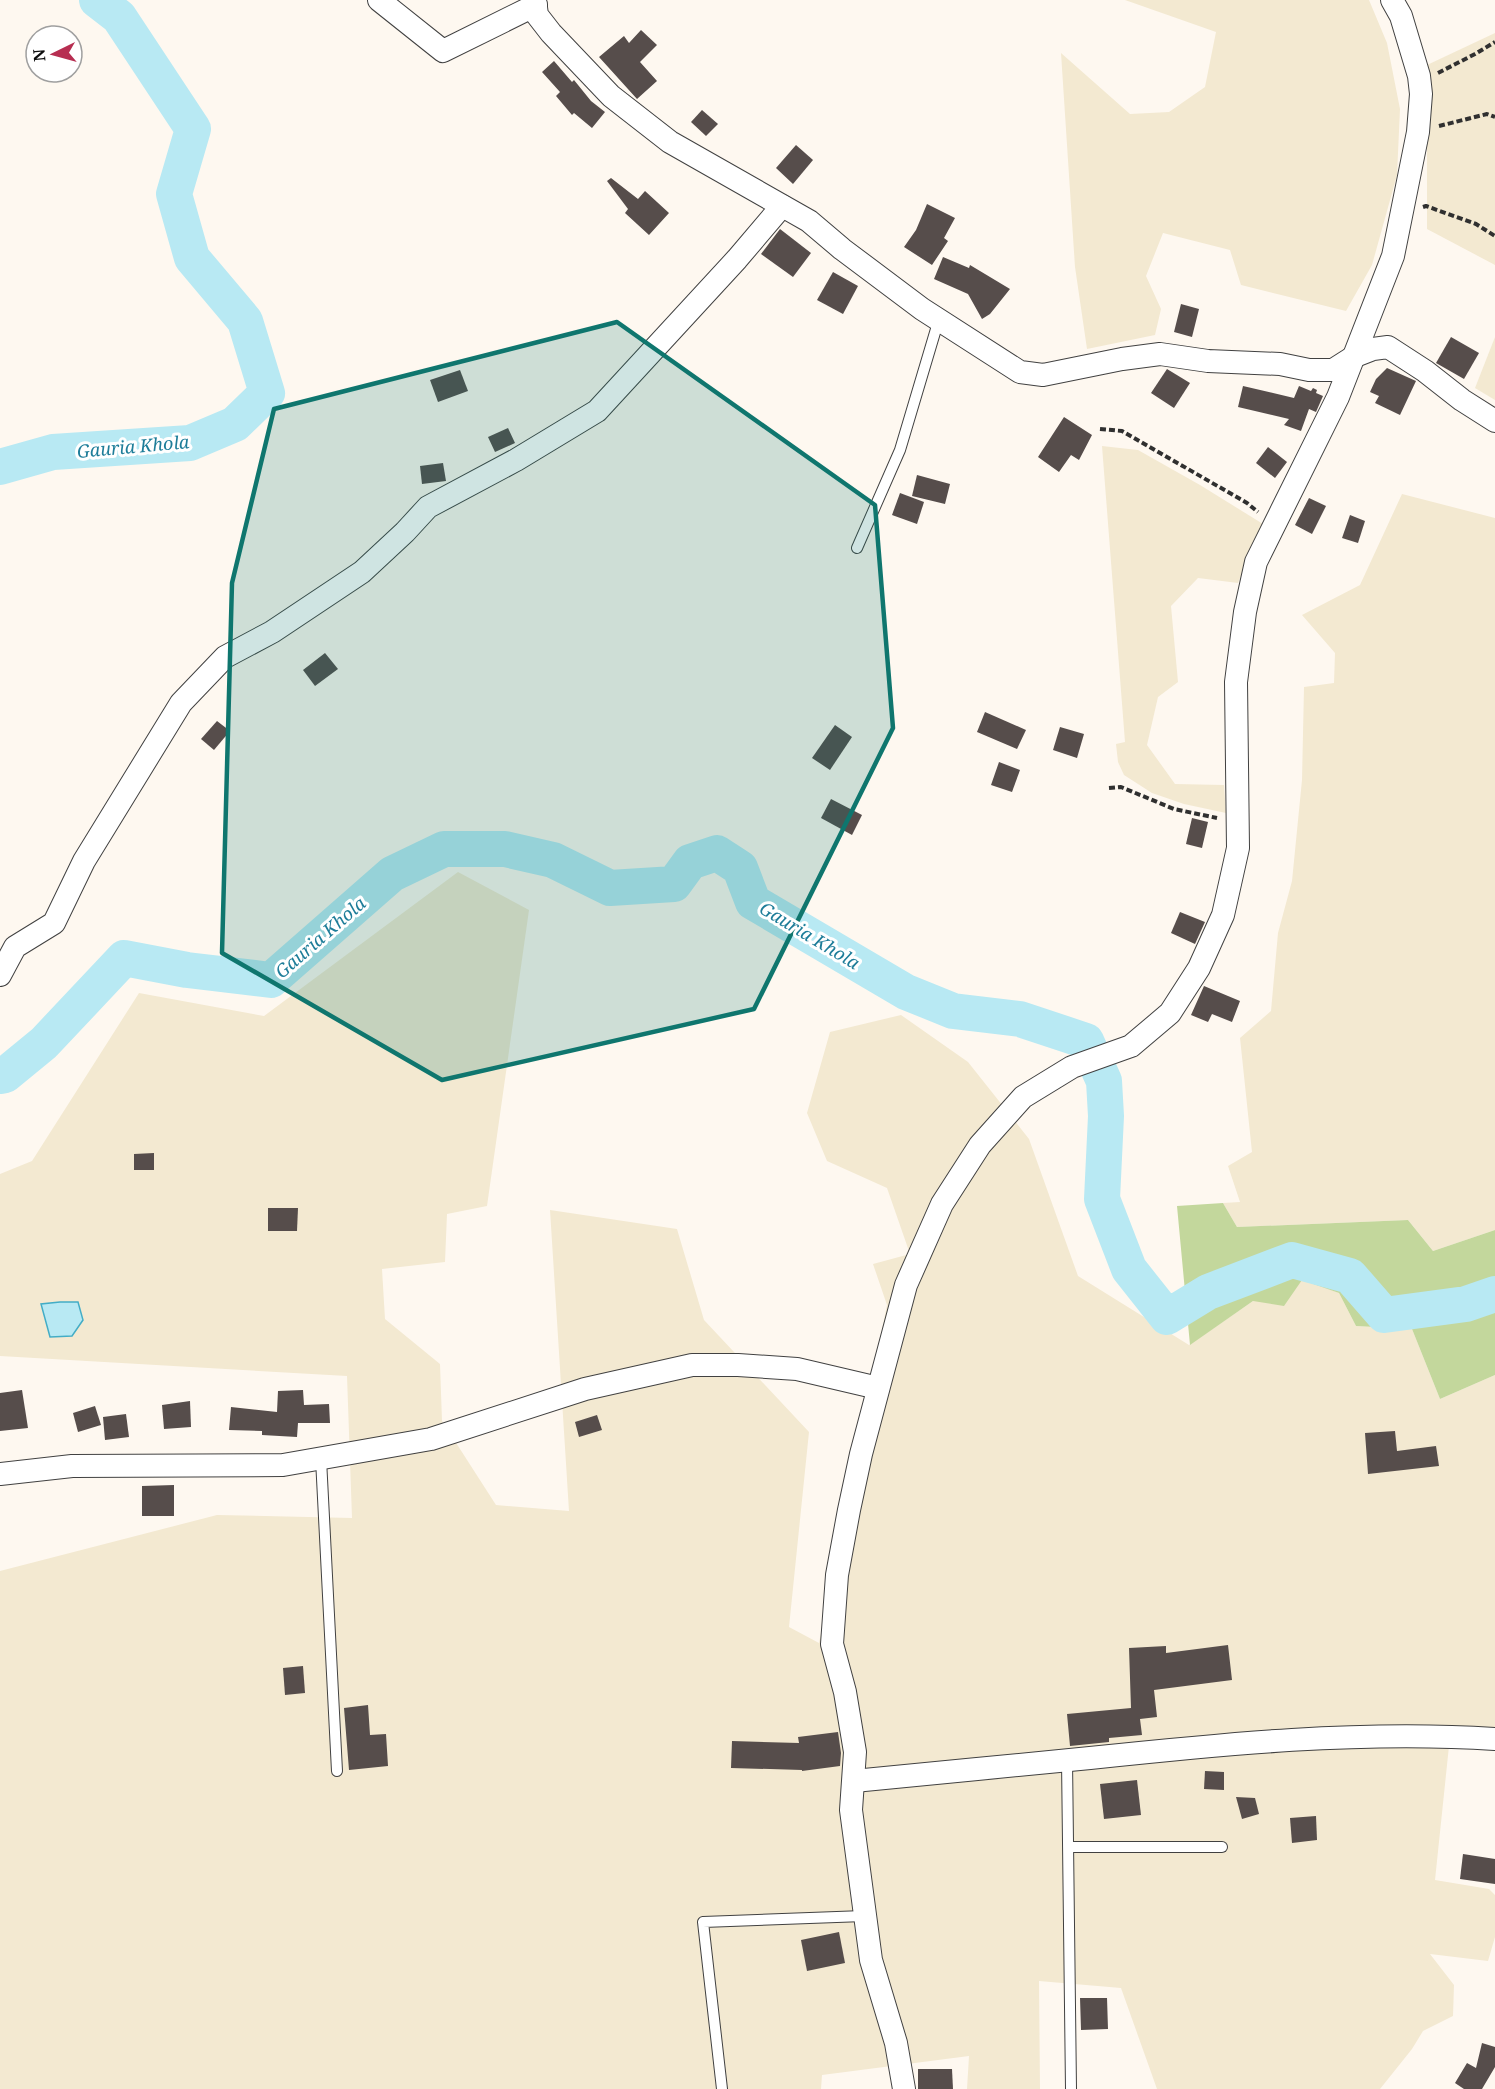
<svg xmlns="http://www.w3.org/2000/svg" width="1495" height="2089" viewBox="0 0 1495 2089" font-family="'Noto Serif',serif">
<rect width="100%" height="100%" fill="#fef8f0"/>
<g fill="#f3e9d1">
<path d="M1125,0H1369L1387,43L1400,109L1397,175L1372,265L1346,311L1241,285L1230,250L1163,233L1146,276L1161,309L1155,335L1087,349L1075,267L1061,53L1130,114L1169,112L1205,87L1216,32Z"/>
<path d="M1495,33V265L1427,229V65Z"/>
<path d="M1495,337V400L1475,388Z"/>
<path d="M1102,446L1138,450L1200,485L1263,524L1238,583L1198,578L1171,606L1178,682L1158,697L1147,745L1175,784L1224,785L1226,813L1184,804L1152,793L1124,775L1118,762L1116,744L1125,742Z"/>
<path d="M1402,494L1495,518V1230L1433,1251L1408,1220L1237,1227L1223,1203L1240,1202L1228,1166L1252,1152L1240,1038L1271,1011L1278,933L1292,881L1302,780L1304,687L1334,683L1335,653L1302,615L1360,585Z"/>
<path d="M458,872L529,910L487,1206L447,1214L445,1262L382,1269L385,1319L440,1364L442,1421L496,1505L569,1511L550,1210L677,1229L704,1320L809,1432L789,1627L819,1643L887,1305L873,1264L910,1254L887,1188L827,1161L807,1113L830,1032L901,1015L968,1062L1029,1139L1078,1276L1189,1345L1253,1301L1302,1279L1339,1293L1356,1326L1412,1329L1440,1399L1495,1375V1738L1449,1746L1435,1880L1489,1889L1495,1895V1937L1488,1961L1430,1954L1454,1985L1453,2016L1423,2031L1412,2049L1380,2089H1157L1121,1988L1039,1981L1040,2089H967L969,2056L822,2075L821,2089H0V1571L217,1515L352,1518L347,1376L0,1356V1174L32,1161L139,993L264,1016Z"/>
</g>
<path fill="#c3d79c" d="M1223,1203L1237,1227L1408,1220L1433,1251L1495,1230V1375L1440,1399L1412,1329L1356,1326L1339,1293L1302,1280L1284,1306L1253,1301L1190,1345L1177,1206Z"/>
<path fill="#b8e9f3" stroke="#43adc6" stroke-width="1.5" d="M60,1302H78L83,1320L72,1336L50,1337L41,1304Z"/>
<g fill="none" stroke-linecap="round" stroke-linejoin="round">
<g stroke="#b8e9f3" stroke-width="36">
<path d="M0,467L53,452L190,443L235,424L267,393L245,321L192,258L174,194L193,129L119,17L97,0"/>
<path d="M0,1076L5,1075L44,1043L124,958L187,970L271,980L392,874L444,849H505L553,860L610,888L674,884L690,862L717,853L740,868L753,902L906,992L953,1011L1020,1019L1086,1041L1104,1081L1106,1116L1102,1199L1129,1269L1167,1317L1208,1292L1292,1260L1350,1276L1384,1315L1466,1304L1495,1294"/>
</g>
</g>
<g fill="#564d4b">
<path d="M641,30L657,45L640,62L657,81L637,99L599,57L624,36L629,43Z"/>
<path d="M554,61L572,82L574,80L591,101L605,112L592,128L574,113L572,115L556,96L560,92L542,72Z"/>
<path d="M702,110L718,124L706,136L691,122Z"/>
<path d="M796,145L813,160L793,184L776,168Z"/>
<path d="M611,178L638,199L645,191L669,213L649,235L625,213L628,209L607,181Z"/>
<path d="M927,204L955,218L944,238L948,241L932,265L904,247L916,230Z"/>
<path d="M780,229L811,253L793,277L761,254Z"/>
<path d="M943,257L969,268L970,265L1010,289L990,314L982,319L968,294L934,279Z"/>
<path d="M833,272L858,286L843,314L817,300Z"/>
<path d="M1181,304L1199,309L1192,337L1174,332Z"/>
<path d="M1451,337L1479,353L1464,379L1436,363Z"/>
<path d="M1387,368L1416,381L1400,415L1375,403L1379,396L1370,392L1376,379Z"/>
<path d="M1167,369L1190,383L1174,408L1151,393Z"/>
<path d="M460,370L468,391L438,402L430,380Z"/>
<path d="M1243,386L1294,398L1299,386L1311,391L1313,388L1317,390L1316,393L1323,396L1316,412L1309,409L1301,431L1284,425L1289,419L1238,407Z"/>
<path d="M1064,417L1092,435L1079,460L1071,455L1059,472L1038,457Z"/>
<path d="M508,428L515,443L495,452L488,437Z"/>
<path d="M1268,447L1287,462L1275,478L1256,463Z"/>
<path d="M443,463L446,481L422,484L420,466Z"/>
<path d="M917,475L950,484L945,504L912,496Z"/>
<path d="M900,493L924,502L917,524L892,515Z"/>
<path d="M1309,498L1326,506L1312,534L1295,525Z"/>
<path d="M1350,515L1365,521L1358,543L1342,538Z"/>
<path d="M325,653L338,669L315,686L303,670Z"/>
<path d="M985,712L1026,730L1017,749L977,732Z"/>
<path d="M217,721L230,731L214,750L201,739Z"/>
<path d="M835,725L852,737L830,770L812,758Z"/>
<path d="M1060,727L1084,734L1077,758L1053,750Z"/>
<path d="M999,762L1020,770L1012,792L991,785Z"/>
<path d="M831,799L862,815L852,835L821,818Z"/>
<path d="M1192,818L1208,822L1202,848L1186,844Z"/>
<path d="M1180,912L1205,922L1195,944L1171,933Z"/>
<path d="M1204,986L1240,1001L1232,1022L1212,1014L1208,1022L1191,1015Z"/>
<path d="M154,1153V1170H134V1154Z"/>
<path d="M268,1208H298L297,1231H268Z"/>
<path d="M22,1390L28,1428L0,1431V1393Z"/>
<path d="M303,1390L304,1405L329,1404L330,1423H298L297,1437L262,1435V1431L229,1430L231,1407L277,1412L278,1391Z"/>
<path d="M190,1401L191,1427L164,1429L162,1405Z"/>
<path d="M95,1406L101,1425L78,1432L73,1413Z"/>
<path d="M126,1414L129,1437L105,1440L103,1417Z"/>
<path d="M597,1415L602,1430L579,1437L575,1422Z"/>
<path d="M1395,1431L1397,1451L1436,1446L1439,1466L1368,1474L1365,1433Z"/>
<path d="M174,1485V1516H142V1486Z"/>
<path d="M1228,1645L1232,1680L1154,1690L1157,1717L1140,1719L1142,1735L1109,1738V1742L1070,1746L1067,1714L1131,1708L1129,1648L1166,1646V1653Z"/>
<path d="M303,1666L305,1693L285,1695L283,1668Z"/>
<path d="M368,1705L370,1735L386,1734L388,1766L349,1770L344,1708Z"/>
<path d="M838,1732L841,1753L840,1766L802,1771V1770L731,1768L732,1741L799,1743L798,1737Z"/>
<path d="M1205,1771L1224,1772V1790L1204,1789Z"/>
<path d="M1137,1780L1141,1815L1104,1819L1100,1784Z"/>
<path d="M1236,1797L1255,1798L1259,1814L1242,1819Z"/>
<path d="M1316,1816L1317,1840L1292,1843L1290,1818Z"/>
<path d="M1463,1854L1495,1859V1884L1460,1879Z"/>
<path d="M839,1932L845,1963L807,1971L801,1940Z"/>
<path d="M1080,1998H1107L1108,2029L1081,2030Z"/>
<path d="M1482,2043L1495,2047V2067L1482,2089H1464L1455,2083L1467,2063L1476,2068Z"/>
<path d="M918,2069H952L953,2089H918Z"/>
</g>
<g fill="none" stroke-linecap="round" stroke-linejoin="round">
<defs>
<g id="lane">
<path d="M857,548L900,450L939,319"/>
<path d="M321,1459L337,1771"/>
<path d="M1067,1760L1071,2089"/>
<path d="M1069,1847H1222"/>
<path d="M722,2089L703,1922L864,1916"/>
</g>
<g id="street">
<path d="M379,0L443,51L536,5"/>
<path d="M535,0L537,15L551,33L611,96L670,142L809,221L842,249L922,309L1020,372L1043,375L1122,359L1160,354L1208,361L1280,364L1309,370H1333L1355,356L1373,349L1388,347L1425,371L1462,400L1495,421"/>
<path d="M0,975L15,947L54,923L84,861L181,703L225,657L272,632L362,572L405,532L428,507L516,460L597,411L737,259L782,206"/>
<path d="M0,1474L72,1466L283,1465L431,1439L585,1389L692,1365H738L797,1369L878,1388"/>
<path d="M854,1781C933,1773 1011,1766 1090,1758C1223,1744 1361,1730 1495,1739"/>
<path d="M904,2089L896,2043L871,1960L851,1810L855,1752L845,1692L832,1644L837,1575L849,1510L861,1454L906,1285L942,1204L980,1145L1023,1097L1072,1067L1131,1046L1170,1013L1199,968L1223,915L1238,848L1236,682L1245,612L1256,562L1338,397L1393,256L1418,132L1421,94L1419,76L1401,16L1392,0"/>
</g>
</defs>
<use href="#lane" stroke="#414141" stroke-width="12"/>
<use href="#street" stroke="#414141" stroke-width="24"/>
<g stroke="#303030" stroke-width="4" stroke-dasharray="6 3" stroke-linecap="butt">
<path d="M1438,73L1475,54L1495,42"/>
<path d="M1439,126L1487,114L1495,117"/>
<path d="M1423,207L1426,206L1476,224L1495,236"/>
<path d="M1100,429L1122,431L1247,503L1258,512"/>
<path d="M1109,788L1121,787L1174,809L1217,818"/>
</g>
<use href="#lane" stroke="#fff" stroke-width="10"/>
<use href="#street" stroke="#fff" stroke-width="22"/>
</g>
<path fill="#0f766e" fill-opacity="0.2" stroke="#0f766e" stroke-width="4.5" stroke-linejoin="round" d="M617,322L875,505L893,728L754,1009L442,1080L222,953L232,583L274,409Z"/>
<g text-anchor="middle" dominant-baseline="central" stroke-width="6" stroke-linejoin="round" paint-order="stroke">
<g font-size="18" font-style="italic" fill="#1e7d99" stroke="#fff">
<text transform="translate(133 446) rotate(-5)">Gauria Khola</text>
<text transform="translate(810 935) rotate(31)">Gauria Khola</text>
<text transform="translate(320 937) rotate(-41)">Gauria Khola</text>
</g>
</g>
<g transform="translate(54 54) rotate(265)"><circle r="28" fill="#ffffff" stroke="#9f9f9f" stroke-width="1.5"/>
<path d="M0-4.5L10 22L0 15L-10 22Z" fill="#b72e51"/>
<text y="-9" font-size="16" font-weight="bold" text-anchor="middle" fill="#0e0e0e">N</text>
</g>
</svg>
